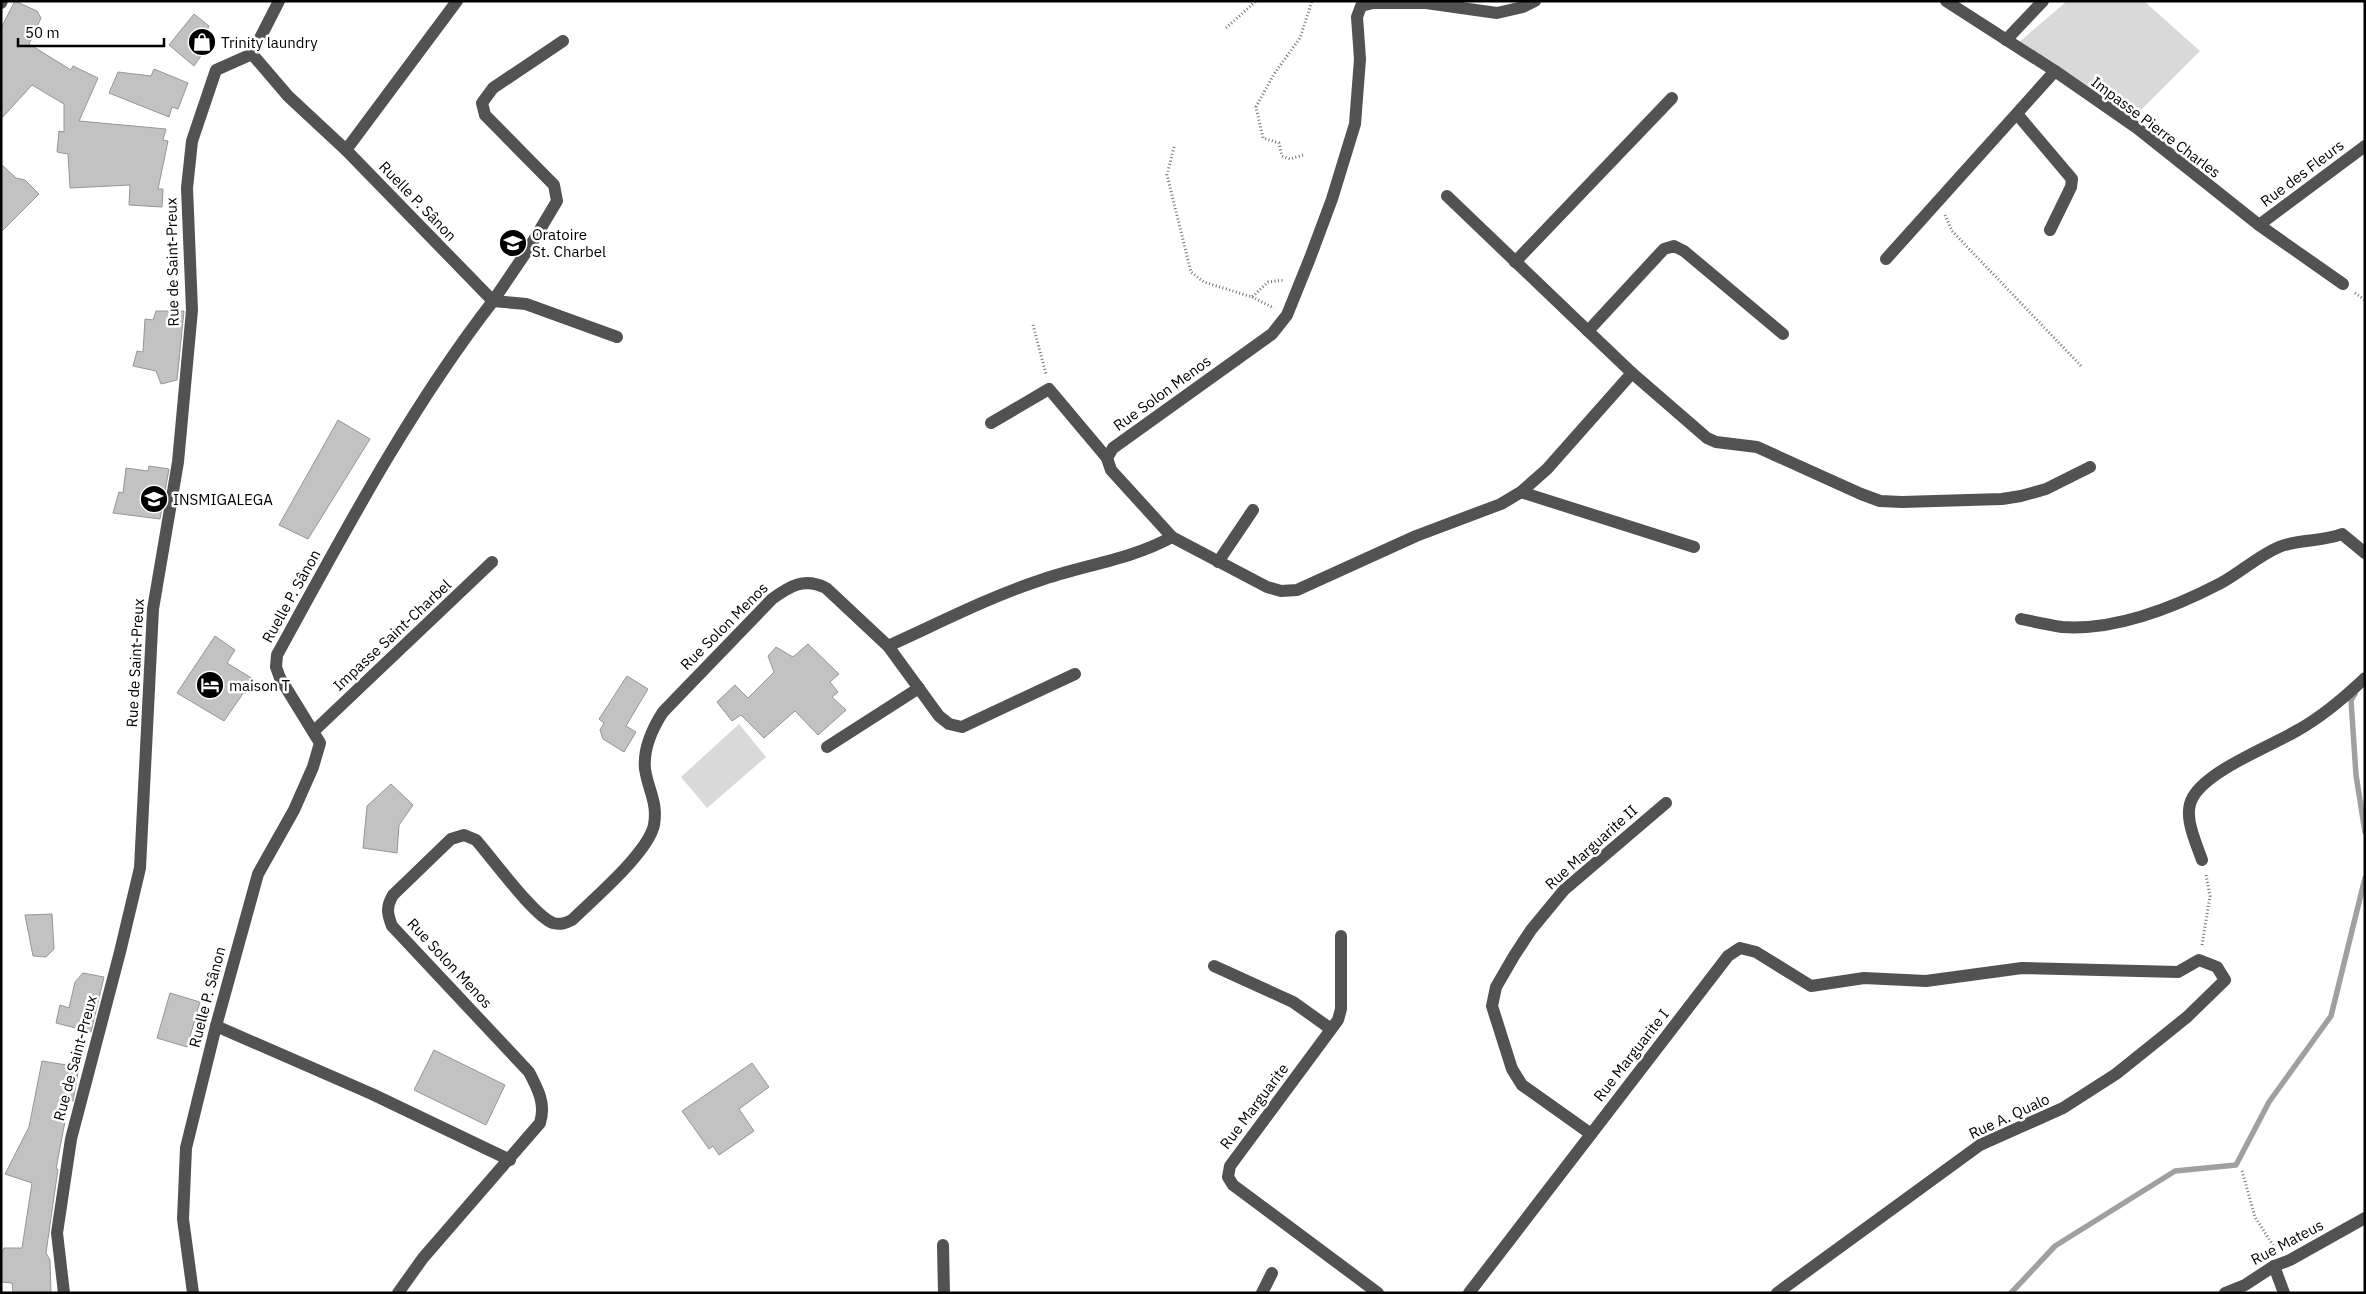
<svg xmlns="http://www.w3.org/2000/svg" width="2366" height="1294" viewBox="0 0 2366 1294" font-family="'IBM Plex Sans',sans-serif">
<rect width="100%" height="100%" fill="#fff"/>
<g fill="#d9d9d9">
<path d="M2067,1H2144L2200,51L2132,119L2019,42Z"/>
<path d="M739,724L766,757L707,808L681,777Z"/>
</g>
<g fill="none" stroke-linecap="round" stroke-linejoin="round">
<g stroke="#a0a0a0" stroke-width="5.5">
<path d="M2355,694L2351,700L2356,775L2365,832"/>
<path d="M2011,1293L2055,1246L2175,1171L2236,1165L2269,1102L2331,1016L2365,878"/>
</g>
</g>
<g fill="#c2c2c2" stroke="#969696">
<path d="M15,1L37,11L41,18L29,44L71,70L73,66L98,78L79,121L166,129L163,140L168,141L158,189H163L162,207L129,205L130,185L70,188L68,154L57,152L59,131L64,132V104L32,85L1,119V28Z"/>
<path d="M194,14L209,26L207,30L214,37L194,66L169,45Z"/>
<path d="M154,69L188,83L178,109L172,107L169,117L109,93L118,72L151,76Z"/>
<path d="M1,164L16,178L25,180L39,194L1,232Z"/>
<path d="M156,311H184L177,380L161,384L156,371L133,366L137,351L143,352L145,319L153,320Z"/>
<path d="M338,420L370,439L308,539L279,525Z"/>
<path d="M149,466L169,469L160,519L113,513L119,492L123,493L126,468L148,471Z"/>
<path d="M215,636L235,650L227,663L253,679L224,721L177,693Z"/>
<path d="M808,644L839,674L830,682L838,692L832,697L846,710L818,735L795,711L764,738L741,715L732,721L717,702L735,685L748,698L774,672L768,656L776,647L793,657Z"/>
<path d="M627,676L648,689L626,726L636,732L624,752L603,739L600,730L604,723L599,719Z"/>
<path d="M391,784L413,805L399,825L397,853L363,848L367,806Z"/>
<path d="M52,914L54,949L46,957L33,956L25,915Z"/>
<path d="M83,973L104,977L91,1032L56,1023L60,1005L69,1008L75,982Z"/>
<path d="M170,993L200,1002L187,1047L157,1038Z"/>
<path d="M434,1050L505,1085L486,1125L414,1090Z"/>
<path d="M42,1061L79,1067L73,1101L69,1100L56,1169H58L46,1253L50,1260L51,1293H13L12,1283L1,1282V1255L4,1248H22L32,1183L5,1174L29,1127Z"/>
<path d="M752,1063L769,1087L739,1109L754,1131L719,1155L713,1146L709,1149L682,1111Z"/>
</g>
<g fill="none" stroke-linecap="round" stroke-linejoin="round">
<g stroke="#747474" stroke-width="3" stroke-dasharray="1 2.5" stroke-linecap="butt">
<path d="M1226,28L1256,1"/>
<path d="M1174,147L1167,175L1191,272L1204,282L1252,297L1268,282L1285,280"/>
<path d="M1303,155L1290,159L1282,156L1279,143L1263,138L1256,107L1274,74L1300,38L1312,1"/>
<path d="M1945,215L1952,231L2082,367"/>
<path d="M2355,293L2365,300"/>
<path d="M1252,297L1274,308"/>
<path d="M1033,325L1046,374"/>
<path d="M2202,945L2210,896L2206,875"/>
<path d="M2242,1171L2255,1217L2276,1250"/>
</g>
<g stroke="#525252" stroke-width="12">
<path d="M1946,1L2055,71L2137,128L2259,225L2343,284"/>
<path d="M1,3L2,1"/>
<path d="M2006,40L2043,1"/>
<path d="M563,41L493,88L482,103L485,115L554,185L557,201L529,248L493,301L526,304L617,337"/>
<path d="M252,54L279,1"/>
<path d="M2017,114L2072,179L2071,187L2050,230"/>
<path d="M346,150L457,1"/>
<path d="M1447,196L1588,331"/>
<path d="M2259,225L2365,146"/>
<path d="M1886,259L2055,71"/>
<path d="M1515,262L1672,98"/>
<path d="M1632,373L1707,438L1716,442L1757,447L1861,494L1880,501L1902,502L2002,499L2021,496L2046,489L2090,467"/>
<path d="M991,423L1049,389L1107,458L1111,470L1172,537L1267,587L1281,591L1297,590L1416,536L1501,504L1521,492L1547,469L1632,373L1588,331L1664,249L1674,246L1684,251L1783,334"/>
<path d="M1107,458L1113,448L1272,334L1287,315L1310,258L1332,199L1355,124L1360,59L1357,17L1361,6L1373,3H1426L1497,13L1523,7L1535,1"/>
<path d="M1521,492L1694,547"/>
<path d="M1218,562L1253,510"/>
<path d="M2021,619C2035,622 2049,625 2062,627C2116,631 2175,607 2221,583C2241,572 2258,556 2279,547C2298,539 2322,542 2342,534L2365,553"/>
<path d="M888,646L939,716L949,724L962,727L1075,674"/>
<path d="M314,731L492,562"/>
<path d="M827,747L919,688"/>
<path d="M2202,860C2196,842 2182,815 2193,797C2208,770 2271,746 2298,730C2323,716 2344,698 2365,678"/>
<path d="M1341,936V1009L1338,1020L1230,1166L1228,1177L1233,1185L1378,1293"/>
<path d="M1214,966L1293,1002L1331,1029"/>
<path d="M216,1026L372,1094L510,1160"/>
<path d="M1591,1134L1522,1085L1512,1069L1492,1006L1496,987L1514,956L1531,930L1564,890L1666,803"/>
<path d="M943,1245L944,1293"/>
<path d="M2274,1266L2284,1293"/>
<path d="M64,1293L57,1233L71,1139L120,952L140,868L153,609L178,462L192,310L187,188L192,141L216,70L252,54"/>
<path d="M193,1293L183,1219L186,1148L216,1026L258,874L294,810L313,767L320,743L280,678L276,667L277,655C344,533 408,411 493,301L346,150L288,96L252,54"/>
<path d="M398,1293L423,1258L540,1123C546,1104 538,1089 529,1072L392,926C387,913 386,907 393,895L451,839L464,835L476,840C492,858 534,916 553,923C561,925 566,923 572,920C593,899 648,853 654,825C658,802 648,790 645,769C643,748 652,729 663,712L772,599C790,586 804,577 826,588L888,646C937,624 987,598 1038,581C1083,565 1130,560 1172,537"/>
<path d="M1262,1293L1272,1273"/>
<path d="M1469,1293L1728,956L1740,948L1756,952L1811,986L1864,978L1926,981L2022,968L2178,972L2199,960L2217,967L2225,980L2187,1017L2116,1074L2063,1108L1980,1145L1777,1293"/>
<path d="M2225,1293L2245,1285L2274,1266L2290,1260L2365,1218"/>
</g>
</g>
<defs>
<symbol id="shop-disc" viewBox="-11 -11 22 22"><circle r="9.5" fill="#000" stroke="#fff"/><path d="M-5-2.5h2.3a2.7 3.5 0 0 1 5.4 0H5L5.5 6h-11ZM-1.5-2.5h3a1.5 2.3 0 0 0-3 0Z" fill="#fff"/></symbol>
<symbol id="university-disc" viewBox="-11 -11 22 22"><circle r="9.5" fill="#000" stroke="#fff"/><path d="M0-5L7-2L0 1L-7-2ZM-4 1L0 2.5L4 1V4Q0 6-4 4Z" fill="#fff"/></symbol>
<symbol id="hotel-disc" viewBox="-11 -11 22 22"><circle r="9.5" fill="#000" stroke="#fff"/><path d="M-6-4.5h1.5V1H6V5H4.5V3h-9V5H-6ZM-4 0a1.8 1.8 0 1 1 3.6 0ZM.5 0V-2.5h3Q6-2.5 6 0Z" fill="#fff"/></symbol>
</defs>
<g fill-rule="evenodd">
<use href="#shop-disc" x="186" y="26" width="32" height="32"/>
<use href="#university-disc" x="497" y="227" width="32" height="32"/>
<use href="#university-disc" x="138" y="483" width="32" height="32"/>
<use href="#hotel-disc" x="194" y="669" width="32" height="32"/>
</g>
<g text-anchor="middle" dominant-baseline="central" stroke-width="5" stroke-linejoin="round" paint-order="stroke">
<g font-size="15" fill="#000" stroke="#fff" text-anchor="start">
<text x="221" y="42">Trinity laundry</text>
<text x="532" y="234">Oratoire<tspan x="532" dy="17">St. Charbel</tspan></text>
<text x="173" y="499">INSMIGALEGA</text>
<text x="229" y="685">maison T</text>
</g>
<g font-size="15" fill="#000" stroke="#fff">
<text transform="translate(2156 127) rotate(37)">Impasse Pierre Charles</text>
<text transform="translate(2302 173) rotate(-37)">Rue des Fleurs</text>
<text transform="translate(418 201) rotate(46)">Ruelle P. Sânon</text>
<text transform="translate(172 262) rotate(-91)">Rue de Saint-Preux</text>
<text transform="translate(1162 393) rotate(-36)">Rue Solon Menos</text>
<text transform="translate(291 596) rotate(-61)">Ruelle P. Sânon</text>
<text transform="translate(724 626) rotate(-45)">Rue Solon Menos</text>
<text transform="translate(392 635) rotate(-43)">Impasse Saint-Charbel</text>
<text transform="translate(135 663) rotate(-87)">Rue de Saint-Preux</text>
<text transform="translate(1591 847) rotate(-42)">Rue Marguarite II</text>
<text transform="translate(450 963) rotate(47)">Rue Solon Menos</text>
<text transform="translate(207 997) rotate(-75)">Ruelle P. Sânon</text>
<text transform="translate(1631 1055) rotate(-52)">Rue Marguarite I</text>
<text transform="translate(75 1058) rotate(-75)">Rue de Saint-Preux</text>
<text transform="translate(1254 1106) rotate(-53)">Rue Marguarite</text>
<text transform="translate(2009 1116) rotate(-25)">Rue A. Qualo</text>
<text transform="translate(2287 1242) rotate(-28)">Rue Mateus</text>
</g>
</g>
<rect width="2366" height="1294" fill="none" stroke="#000000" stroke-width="5"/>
<path d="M18 38v8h146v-8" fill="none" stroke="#000000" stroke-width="2.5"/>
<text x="25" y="38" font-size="15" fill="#000000" stroke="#ffffff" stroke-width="4" paint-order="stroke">50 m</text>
</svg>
